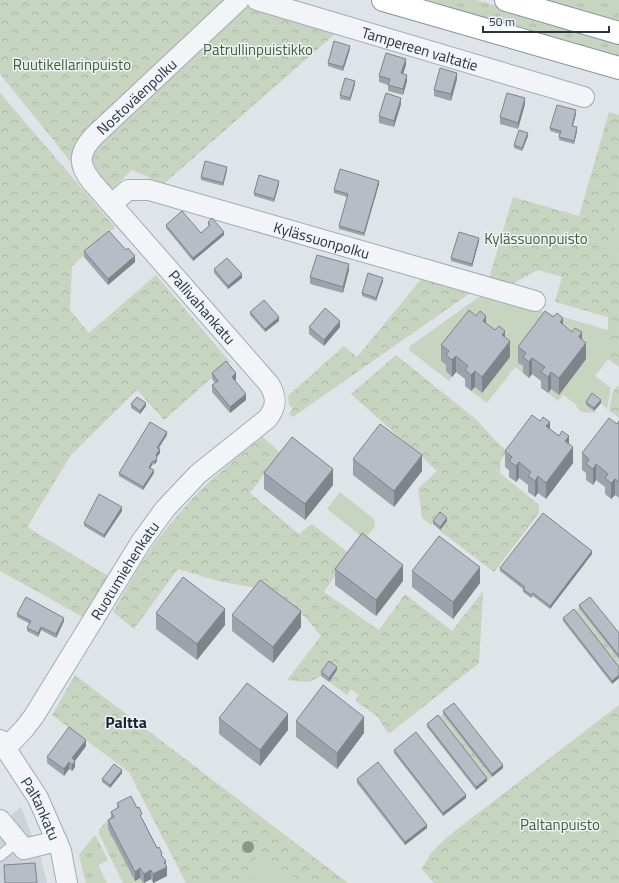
<svg xmlns="http://www.w3.org/2000/svg" width="619" height="883" viewBox="0 0 619 883" font-family="'Titillium Web',sans-serif">
<defs>
<pattern id="grass-tufts" width="24" height="20" patternUnits="userSpaceOnUse"><rect width="24" height="20" fill="#c6d4c0"/><path d="M3 7l-1-3M5 7V3M7 7l1-3M15 17l-1-3M17 17v-4M19 17l1-3" fill="none" stroke="#aab6a6"/></pattern>
<pattern id="forest-crowns" width="20" height="18" patternUnits="userSpaceOnUse"><rect width="20" height="18" fill="#c6d4c0"/><path d="M2 6a3 3 0 1 1 6 0M12 15a3 3 0 1 1 6 0" fill="none" stroke="#aab6a6"/></pattern>
</defs>
<rect width="100%" height="100%" fill="#dfe4e9"/>
<path fill="#cdd3db" d="M21,807L41,859L47,883H0V825Z"/>
<g fill="url(#grass-tufts)">
<path d="M427,0H476L619,41V56Z"/>
<path d="M544,0H619V22Z"/>
<path d="M579,608L619,659V670L574,612Z"/>
<path d="M443,714L492,777L487,781L438,718Z"/>
<path d="M117,809L108,829L135,880L140,878L143,883H123L99,834V830Z"/>
<path d="M94,836H96L108,860L98,865L107,883H86L79,855Z"/>
</g>
<g fill="url(#forest-crowns)">
<path d="M0,0H229L71,162L0,74Z"/>
<path d="M254,7L363,42L335,34L159,188L151,185L149,177L132,170L109,192L91,169L92,148L244,8Z"/>
<path d="M0,93L115,227L72,266L70,310L89,333L156,275L230,362L164,420L137,390L71,455L27,527L108,576L83,617L0,571Z"/>
<path d="M609,112L619,115V214L608,251L619,255V367L608,359V317L555,302L562,277L538,270L510,285L488,282L513,197L579,216Z"/>
<path d="M423,277L473,291L293,417L289,414L293,408L289,405L288,396L344,346L357,357Z"/>
<path d="M396,355L477,420L493,438L507,451L501,460L500,473L539,505V513L494,572L440,531L439,515L431,525L422,518L418,489L437,471L351,394Z"/>
<path d="M619,385V418L609,410L613,391Z"/>
<path d="M263,437L280,453L250,493L299,534L312,524L350,554L324,592L379,630L405,594L452,631L483,591L479,663L390,733L387,732L377,716L355,701L359,695L351,689L347,695L329,682L337,671L321,676L309,682L287,680L321,636L306,618L272,591L218,581L178,569L134,629L113,612C125,591 137,569 151,549C182,505 220,469 263,437Z"/>
<path d="M75,675L348,883H186L129,772L52,715Z"/>
<path d="M619,705V883H434L422,869L431,853L447,837Z"/>
</g>
<g fill="#c6d4c0">
<path d="M619,214V255L608,251Z"/>
<path d="M483,294L608,330V359L595,376L611,388L607,409L601,403L586,405L597,413L582,412L576,407L577,405L563,395L558,401L548,393L551,389L559,394L586,359L518,363L526,369L523,373L515,367L487,403L471,391L475,387L482,393L509,357L441,361L449,367L452,377L449,381L409,350L410,346Z"/>
<path d="M340,492L374,519L375,526L365,539L327,509Z"/>
<path d="M260,853L301,883H253L252,875L247,871Z"/>
</g>
<g fill="none" stroke-linecap="round" stroke-linejoin="round">
<defs>
<path id="lane" d="M0,856L18,841"/>
<g id="street">
<path id="s1" d="M257,0L584,97"/>
<path id="s2" d="M112,204L128,190H149L535,301"/>
<path id="s3" d="M0,740L38,798L61,851L67,883"/>
<path id="s4" d="M6,748L24,729L34,716L141,542L165,509L198,474L267,419C277,407 277,397 269,384L92,182C77,164 79,152 94,136L239,0"/>
<path d="M0,820L24,849L57,841"/>
</g>
<g id="highway">
<path d="M383,0L619,68"/>
<path d="M506,0L619,33"/>
</g>
</defs>
<use href="#lane" stroke="#a4abb4" stroke-width="12"/>
<use href="#street" stroke="#a4abb4" stroke-width="22"/>
<use href="#highway" stroke="#8692a1" stroke-width="24"/>
<use href="#lane" stroke="#f2f4f7" stroke-width="10"/>
<use href="#street" stroke="#f2f4f7" stroke-width="20"/>
<use href="#highway" stroke="#fff" stroke-width="22"/>
</g>
<circle fill="#869a85" cx="248" cy="847" r="6"/>
<g fill="#9da3ab">
<path d="M350,49L343,71L328,66V63Z"/>
<path d="M406,65L403,74L407,81L403,95L388,91V85L379,82V76Z"/>
<path d="M457,79L451,101L434,96V90Z"/>
<path d="M355,84L350,101L340,99V95Z"/>
<path d="M401,104L394,127L379,123V116Z"/>
<path d="M525,104L518,129L500,124V117Z"/>
<path d="M576,114L573,126L577,131L574,144L559,140L560,134L550,131V128Z"/>
<path d="M528,136L522,151L514,148V145Z"/>
<path d="M227,170L223,186L201,180V177Z"/>
<path d="M279,184L274,202L254,196V193Z"/>
<path d="M379,184L364,236L339,229V226L347,197L334,193V190Z"/>
<path d="M208,222L224,235L193,261L166,228V225L201,233L209,226L208,225Z"/>
<path d="M479,241L472,267L451,261V258Z"/>
<path d="M126,250L135,262L108,285L84,257V251Z"/>
<path d="M214,269L242,278L228,289L214,273Z"/>
<path d="M349,270L343,293L310,284V277Z"/>
<path d="M383,281L376,301L362,296V293Z"/>
<path d="M250,312L279,321L265,332L250,315Z"/>
<path d="M486,323L505,338L510,357L482,393L475,387L471,391L465,386V379L456,372L452,377L446,371V365L441,361V345Z"/>
<path d="M563,325L582,340L586,359L559,395L551,389L548,393L541,388V381L532,374L529,378L523,373V366L518,363V347Z"/>
<path d="M309,327H340L324,346L309,334Z"/>
<path d="M212,373L236,380H235L246,400L230,413L212,392V385L215,383L212,379Z"/>
<path d="M586,402L601,403L594,411L586,405Z"/>
<path d="M131,404L146,406L140,414L131,408Z"/>
<path d="M619,421V498L615,495L611,499L605,494V487L596,480L593,485L586,480V473L582,470V453L617,424Z"/>
<path d="M550,429L569,443L573,463L546,499L538,493L535,497L528,492V485L519,478L516,482L509,477V470L505,467V451Z"/>
<path d="M167,435L158,448L160,453L157,457V461L155,464L152,465L150,468L154,473L143,490L119,476V473Z"/>
<path d="M353,459L422,471L394,507L353,475Z"/>
<path d="M264,473L333,485L305,520L264,489Z"/>
<path d="M122,511L104,538L84,526V523Z"/>
<path d="M433,521H447L440,530L433,524Z"/>
<path d="M592,554L550,609L533,596L531,598L523,592V589L500,571V568Z"/>
<path d="M335,569L403,581L376,616L335,585Z"/>
<path d="M412,571L480,583L453,619L412,587Z"/>
<path d="M579,605L619,633V659L579,608Z"/>
<path d="M156,613L225,625L197,660L156,629Z"/>
<path d="M17,614L64,621L56,638L41,630L38,637L27,631V628L30,624L17,617Z"/>
<path d="M232,615L301,627L273,663L232,631Z"/>
<path d="M563,618L619,667V678L612,684L563,621Z"/>
<path d="M337,670L329,682L321,676V672Z"/>
<path d="M443,711L503,768L492,777L443,714Z"/>
<path d="M219,718L288,730L260,766L219,734Z"/>
<path d="M296,721L364,733L337,769L296,737Z"/>
<path d="M427,724L487,781L476,790L427,727Z"/>
<path d="M86,746L75,761V767L72,771L69,769L64,776L47,763V757Z"/>
<path d="M394,750L466,798L443,816L394,753Z"/>
<path d="M122,773L110,788L102,782V779Z"/>
<path d="M357,779L427,828L405,845L357,783Z"/>
<path d="M117,803L142,818L162,857L166,865L167,876L153,883L151,879L143,883L140,878L135,881L108,829V820L111,819V812L117,808Z"/>
</g>
<g fill="#7f848b">
<path d="M350,46V49L343,71V67Z"/>
<path d="M406,59V65L401,80V73Z"/>
<path d="M457,73V79L451,101V94Z"/>
<path d="M407,75V81L403,95V89Z"/>
<path d="M355,81V84L350,101V98Z"/>
<path d="M401,98V104L394,127V121Z"/>
<path d="M525,98V104L518,129V123Z"/>
<path d="M576,110V114L572,129V126Z"/>
<path d="M577,127V131L574,144V141Z"/>
<path d="M528,133V136L522,151V148Z"/>
<path d="M227,167V170L223,186V183Z"/>
<path d="M279,181V184L274,202V199Z"/>
<path d="M379,181V184L364,236V233Z"/>
<path d="M224,232V235L193,261V258Z"/>
<path d="M479,238V241L472,267V264Z"/>
<path d="M135,256V262L108,285V279Z"/>
<path d="M349,264V270L343,293V287Z"/>
<path d="M242,274V278L228,289V286Z"/>
<path d="M383,278V281L376,301V298Z"/>
<path d="M486,316V333L483,321Z"/>
<path d="M279,317V321L265,332V329Z"/>
<path d="M563,318V334L560,322Z"/>
<path d="M340,321V327L324,346V340Z"/>
<path d="M505,331V347L502,335Z"/>
<path d="M582,332V348L586,343V359L559,395V378L579,337Z"/>
<path d="M510,341V357L482,393V377Z"/>
<path d="M456,356V372L452,377V360Z"/>
<path d="M532,358V374L529,378V362Z"/>
<path d="M475,371V387L471,391V375Z"/>
<path d="M551,372V389L548,393V377Z"/>
<path d="M236,373V380L232,383V377Z"/>
<path d="M246,394V400L230,413V407Z"/>
<path d="M601,400V403L594,411V408Z"/>
<path d="M146,403V406L140,414V411Z"/>
<path d="M550,422V438L546,426Z"/>
<path d="M167,432V435L157,451V448Z"/>
<path d="M569,436V452L565,441Z"/>
<path d="M573,447V463L546,499V483Z"/>
<path d="M160,449V453L156,458V455Z"/>
<path d="M422,455V471L394,507V491Z"/>
<path d="M157,458V461L155,464V461Z"/>
<path d="M152,462V465L149,471V468Z"/>
<path d="M519,462V478L516,482V466Z"/>
<path d="M596,464V480L593,485V469Z"/>
<path d="M333,469V485L305,520V504Z"/>
<path d="M154,470V473L143,490V487Z"/>
<path d="M538,476V493L535,497V481Z"/>
<path d="M615,479V495L611,499V483Z"/>
<path d="M122,507V511L104,538V535Z"/>
<path d="M447,518V521L440,530V527Z"/>
<path d="M592,551V554L550,609V606Z"/>
<path d="M403,565V581L376,616V600Z"/>
<path d="M480,567V583L453,619V602Z"/>
<path d="M225,609V625L197,660V644Z"/>
<path d="M301,611V627L273,663V647Z"/>
<path d="M64,618V621L56,638V634Z"/>
<path d="M41,627V630L38,637V633Z"/>
<path d="M337,667V670L329,682V678Z"/>
<path d="M619,675V678L612,684V681Z"/>
<path d="M288,714V730L260,766V750Z"/>
<path d="M364,717V733L337,769V753Z"/>
<path d="M86,740V746L72,765V758Z"/>
<path d="M75,761V767L72,771V765Z"/>
<path d="M69,762V769L64,776V769Z"/>
<path d="M503,765V768L492,777V774Z"/>
<path d="M122,770V773L110,788V785Z"/>
<path d="M487,778V781L476,790V787Z"/>
<path d="M466,795V798L443,816V813Z"/>
<path d="M427,825V828L405,845V842Z"/>
<path d="M166,861V867H167V876L153,883V874L164,862Z"/>
<path d="M140,868V878L135,881V872Z"/>
<path d="M151,870V879L144,883V874Z"/>
</g>
<g fill="#b6bdc7" stroke="#7f848b">
<path d="M334,41L350,46L343,67L328,63Z"/>
<path d="M386,53L406,59L401,73L407,75L403,89L388,85L390,79L379,76Z"/>
<path d="M440,68L457,73L451,94L434,90Z"/>
<path d="M345,78L355,81L350,98L340,95Z"/>
<path d="M386,93L401,98L394,121L379,116Z"/>
<path d="M507,93L525,98L518,123L500,117Z"/>
<path d="M557,105L576,110L572,126L577,127L574,141L559,137L561,131L550,128Z"/>
<path d="M519,130L528,133L522,148L514,145Z"/>
<path d="M205,161L227,167L223,183L201,177Z"/>
<path d="M340,169L379,181L364,233L339,226L348,194L334,190Z"/>
<path d="M259,175L279,181L274,199L254,193Z"/>
<path d="M182,211L201,233L210,225L208,222L212,218L224,232L193,258L166,225Z"/>
<path d="M109,231L126,250L128,248L135,256L108,279L84,251Z"/>
<path d="M459,232L479,238L472,264L451,258Z"/>
<path d="M317,255L349,264L343,287L310,277Z"/>
<path d="M227,258L242,274L228,286L214,269Z"/>
<path d="M368,273L383,278L376,298L362,293Z"/>
<path d="M264,300L279,317L265,329L250,312Z"/>
<path d="M325,308L340,321L324,340L309,327Z"/>
<path d="M469,310L476,316L480,311L486,316L483,321L495,330L499,326L505,331L502,335L510,341L482,377L475,371L471,375L465,370L468,366L456,356L452,360L446,355L449,351L441,345Z"/>
<path d="M545,311L553,317L557,313L563,318L560,322L572,332L575,328L582,332L579,337L586,343L559,378L551,372L548,377L541,372L545,367L532,358L529,362L523,357L526,353L518,347Z"/>
<path d="M226,361L236,373L232,377L246,394L230,407L212,385L218,381L212,373Z"/>
<path d="M592,393L601,400L594,408L586,402Z"/>
<path d="M137,397L146,403L140,411L131,404Z"/>
<path d="M532,415L540,421L543,417L550,422L546,426L559,436L562,431L569,436L565,441L573,447L546,483L538,476L535,481L528,476L531,472L519,462L516,466L509,461L512,457L505,451Z"/>
<path d="M609,418L617,424L619,421V482L615,479L611,483L605,478L608,474L596,464L593,469L586,464L589,459L582,453Z"/>
<path d="M150,422L167,432L157,448L160,449L156,455L157,458L155,461L152,462L149,468L154,470L143,487L119,473Z"/>
<path d="M380,424L422,455L394,491L353,459Z"/>
<path d="M292,437L333,469L305,504L264,473Z"/>
<path d="M99,494L122,507L104,535L84,523Z"/>
<path d="M440,512L447,518L440,527L433,521Z"/>
<path d="M543,513L592,551L550,606L533,593L531,595L523,589L525,587L500,568Z"/>
<path d="M362,533L403,565L376,600L335,569Z"/>
<path d="M439,536L480,567L453,602L412,571Z"/>
<path d="M183,577L225,609L197,644L156,613Z"/>
<path d="M260,580L301,611L273,647L232,615Z"/>
<path d="M26,597L64,618L56,634L41,627L38,633L27,628L31,621L17,614Z"/>
<path d="M590,597L619,633V656L579,605Z"/>
<path d="M574,609L619,667V675L612,681L563,618Z"/>
<path d="M329,661L337,667L329,678L321,672Z"/>
<path d="M247,683L288,714L260,750L219,718Z"/>
<path d="M323,685L364,717L337,753L296,721Z"/>
<path d="M454,703L503,765L492,774L443,711Z"/>
<path d="M438,715L487,778L476,787L427,724Z"/>
<path d="M69,727L86,740L72,758L75,761L72,765L69,762L64,769L47,757Z"/>
<path d="M416,732L466,795L443,813L394,750Z"/>
<path d="M378,762L427,825L405,842L357,779Z"/>
<path d="M114,764L122,770L110,785L102,779Z"/>
<path d="M131,796L137,808L139,807L142,814L140,815L157,848L159,847L161,851L162,854L161,855L166,861L164,862L167,867L153,874L151,870L144,874L140,868L135,872L108,820L114,817L111,812L119,807L117,803Z"/>
<path d="M35,863L37,883H5L4,865Z"/>
</g>
<g text-anchor="middle" dominant-baseline="central" stroke-width="3" stroke-linejoin="round" paint-order="stroke">
<g font-size="15" fill="#3e5e34" stroke="#eff3f7">
<text x="258" y="49">Patrullinpuistikko</text>
<text x="72" y="64">Ruutikellarinpuisto</text>
<text x="536" y="238">Kylässuonpuisto</text>
<text x="560" y="824">Paltanpuisto</text>
</g>
<g font-size="15" fill="#273242" stroke="#eff3f7">
<text stroke="none"><textPath href="#s1" startOffset="170">Tampereen valtatie</textPath></text>
<text stroke="none"><textPath href="#s4" startOffset="841">Nostoväenpolku</textPath></text>
<text stroke="none"><textPath href="#s2" startOffset="222">Kylässuonpolku</textPath></text>
<text transform="translate(202 307) rotate(49)">Pallivahankatu</text>
<text stroke="none"><textPath href="#s4" startOffset="214">Ruotumiehenkatu</textPath></text>
<text stroke="none"><textPath href="#s3" startOffset="80">Paltankatu</textPath></text>
</g>
<g font-size="16" font-weight="bold" fill="#192332" stroke="#eff3f7">
<text x="126" y="722">Paltta</text>
</g>
</g>
<path d="M483 26v6h126v-6" fill="none" stroke="#273242" stroke-width="2"/>
<text x="489" y="26" font-size="12" fill="#273242" stroke="#eff3f7" stroke-width="3" paint-order="stroke">50 m</text>
</svg>
